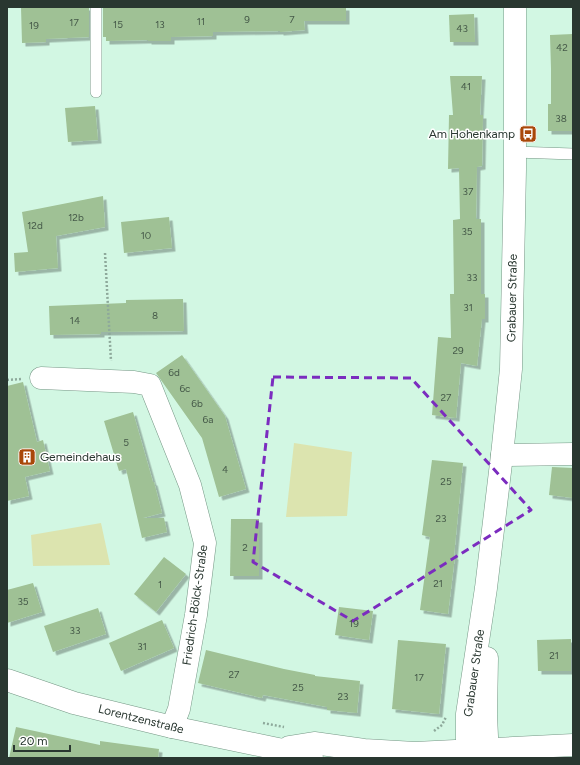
<svg xmlns="http://www.w3.org/2000/svg" width="580" height="765" viewBox="0 0 580 765" font-family="Figtree,sans-serif">
<defs>
<filter id="shadow"><feDropShadow dx="3.5" dy="3.5" stdDeviation="0" flood-color="#0004"/></filter>
</defs>
<rect width="100%" height="100%" fill="#d2f7e3"/>
<g fill="#dce4af">
<path d="M294,443L352,452L347,516L286,517Z"/>
<path d="M101,523L110,565L33,566L31,535Z"/>
</g>
<g fill="#9fc195" filter="url(#shadow)">
<path d="M21,7H89V37L46,39V42L22,43Z"/>
<path d="M103,7H346V21H304L305,30L280,32V31L213,32V36L171,37V41H148V40L106,41V37H103Z"/>
<path d="M474,14L475,42H450L449,15Z"/>
<path d="M573,34V131H548V104H551V69L550,35Z"/>
<path d="M450,76H482L480,115H483L482,166L477,167L476,219H481V294H485V319H482L477,366L461,363L456,418L432,415L438,337L451,338L450,294H454L453,220L460,219L459,168L448,169L449,115H453Z"/>
<path d="M95,106L98,140L68,142L65,108Z"/>
<path d="M103,196L105,227L56,236L58,268L15,272L14,253L28,252L22,212Z"/>
<path d="M169,217L172,248L124,253L121,222Z"/>
<path d="M183,299L184,331L101,332V334L50,335L49,306L126,303V300Z"/>
<path d="M182,355L225,416L246,489L219,497L202,438L156,373Z"/>
<path d="M23,382L37,442L43,440L50,471L25,477L29,496L7,501V386Z"/>
<path d="M133,412L153,482H154L162,513L143,518H164L167,532L142,538L126,469L119,471L104,421Z"/>
<path d="M432,460L463,463L454,556H455L448,614L420,610L430,537L422,535Z"/>
<path d="M552,467L573,468V498L549,495Z"/>
<path d="M231,519H259V576H230Z"/>
<path d="M164,557L186,574L156,612L134,594Z"/>
<path d="M33,583L42,612L7,623V590Z"/>
<path d="M339,607L373,611L369,640L335,635Z"/>
<path d="M98,608L106,634L53,652L44,626Z"/>
<path d="M162,620L174,648L121,671L109,643Z"/>
<path d="M571,639V671H538L537,640Z"/>
<path d="M398,640L446,644L439,714L392,709Z"/>
<path d="M206,650L284,669L315,675V676L360,681L357,713L327,710V707L263,695L262,698L198,683Z"/>
<path d="M16,727L100,745V741L159,749L158,758H9Z"/>
</g>
<g fill="none" stroke-linecap="round" stroke-linejoin="round">
<defs>
<g id="lane">
<path d="M96,7V92"/>
<path d="M515,152L573,154"/>
</g>
<g id="street">
<path d="M41,378L134,382L150,385L190,485L205,543L196,615L179,709L172,727"/>
<path d="M502,455L573,454"/>
</g>
<g id="secondary">
<path d="M487,658L486,715L488,758"/>
<path d="M467,758V714L486,588L502,455L511,369L515,169V7"/>
</g>
<g id="primary">
<path d="M7,680L74,703L172,727L278,749L312,758"/>
<path d="M289,747L314,743L364,750L415,753L573,745"/>
</g>
</defs>
<use href="#lane" stroke="#759785" stroke-width="12"/>
<use href="#street" stroke="#759785" stroke-width="23"/>
<use href="#secondary" stroke="#759785" stroke-width="23"/>
<use href="#primary" stroke="#759785" stroke-width="23"/>
<g stroke="#8ea99b" stroke-width="2.5" stroke-dasharray="2 2" stroke-linecap="butt">
<path d="M105,253L111,361"/>
<path d="M7,380L22,379"/>
<path d="M263,723L284,727"/>
<path d="M434,731L442,725L446,717"/>
</g>
<use href="#lane" stroke="#fff" stroke-width="11"/>
<use href="#street" stroke="#fff" stroke-width="22"/>
<use href="#secondary" stroke="#fff" stroke-width="22"/>
<use href="#primary" stroke="#fff" stroke-width="22"/>
</g>
<path fill="none" stroke="#7b2cbf" stroke-width="3" stroke-dasharray="8 5" stroke-linejoin="round" d="M273,377L411,378L531,510L353,621L253,562Z"/>
<defs>
<symbol id="bus-square" viewBox="-11 -11 22 22"><rect x="-9" y="-9" width="18" height="18" rx="4" fill="#a94709" stroke="#fff"/><path d="M-5-6H5V4H4V6H2V4H-2V6H-4V4H-5ZM-3.5-4V0h7V-4ZM-3.5 1.2v1.5H-2V1.2ZM2 1.2v1.5H3.5V1.2Z" fill="#fff"/></symbol>
<symbol id="building-square" viewBox="-11 -11 22 22"><rect x="-9" y="-9" width="18" height="18" rx="4" fill="#a94709" stroke="#fff"/><path d="M-4-6H4V6H1V3H-1V6H-4ZM-2.5-4.3h1.7v1.8h-1.7ZM.8-4.3h1.7v1.8H.8ZM-2.5-1h1.7V.8h-1.7ZM.8-1h1.7V.8H.8Z" fill="#fff"/></symbol>
</defs>
<g fill-rule="evenodd">
<use href="#bus-square" x="518" y="124" width="20" height="20"/>
<use href="#building-square" x="17" y="447" width="20" height="20"/>
</g>
<g text-anchor="middle" dominant-baseline="central" stroke-width="3" stroke-linejoin="round" paint-order="stroke">
<g font-size="10" fill="#465a49">
<text x="247" y="19">9</text>
<text x="292" y="19">7</text>
<text x="201" y="21">11</text>
<text x="74" y="22">17</text>
<text x="118" y="24">15</text>
<text x="160" y="24">13</text>
<text x="34" y="25">19</text>
<text x="462" y="28">43</text>
<text x="562" y="47">42</text>
<text x="466" y="86">41</text>
<text x="561" y="118">38</text>
<text x="468" y="191">37</text>
<text x="76" y="217">12b</text>
<text x="35" y="225">12d</text>
<text x="467" y="231">35</text>
<text x="146" y="235">10</text>
<text x="472" y="277">33</text>
<text x="468" y="307">31</text>
<text x="155" y="315">8</text>
<text x="75" y="320">14</text>
<text x="458" y="350">29</text>
<text x="174" y="372">6d</text>
<text x="185" y="388">6c</text>
<text x="446" y="397">27</text>
<text x="197" y="403">6b</text>
<text x="208" y="419">6a</text>
<text x="126" y="442">5</text>
<text x="225" y="469">4</text>
<text x="446" y="481">25</text>
<text x="441" y="518">23</text>
<text x="245" y="547">2</text>
<text x="438" y="583">21</text>
<text x="160" y="584">1</text>
<text x="23" y="601">35</text>
<text x="354" y="623">19</text>
<text x="75" y="630">33</text>
<text x="142" y="646">31</text>
<text x="554" y="655">21</text>
<text x="234" y="674">27</text>
<text x="419" y="677">17</text>
<text x="298" y="687">25</text>
<text x="343" y="696">23</text>
</g>
<g font-size="12" fill="#293730" stroke="#fff" text-anchor="end">
<text x="515" y="134">Am Hohenkamp</text>
<text x="40" y="457" text-anchor="start">Gemeindehaus</text>
</g>
<g font-size="12" fill="#293730" stroke="#fff">
<text transform="translate(512 298) rotate(-89)">Grabauer Straße</text>
<text transform="translate(195 605) rotate(-82)">Friedrich-Bölck-Straße</text>
<text transform="translate(474 673) rotate(-82)">Grabauer Straße</text>
<text transform="translate(141 719) rotate(14)">Lorentzenstraße</text>
</g>
</g>
<rect width="580" height="765" fill="none" stroke="#293730" stroke-width="16"/>
<path d="M14 745v6h56v-6" fill="none" stroke="#293730" stroke-width="2"/>
<text x="20" y="745" font-size="12" fill="#293730" stroke="#ffffff" stroke-width="3" paint-order="stroke">20 m</text>
</svg>
